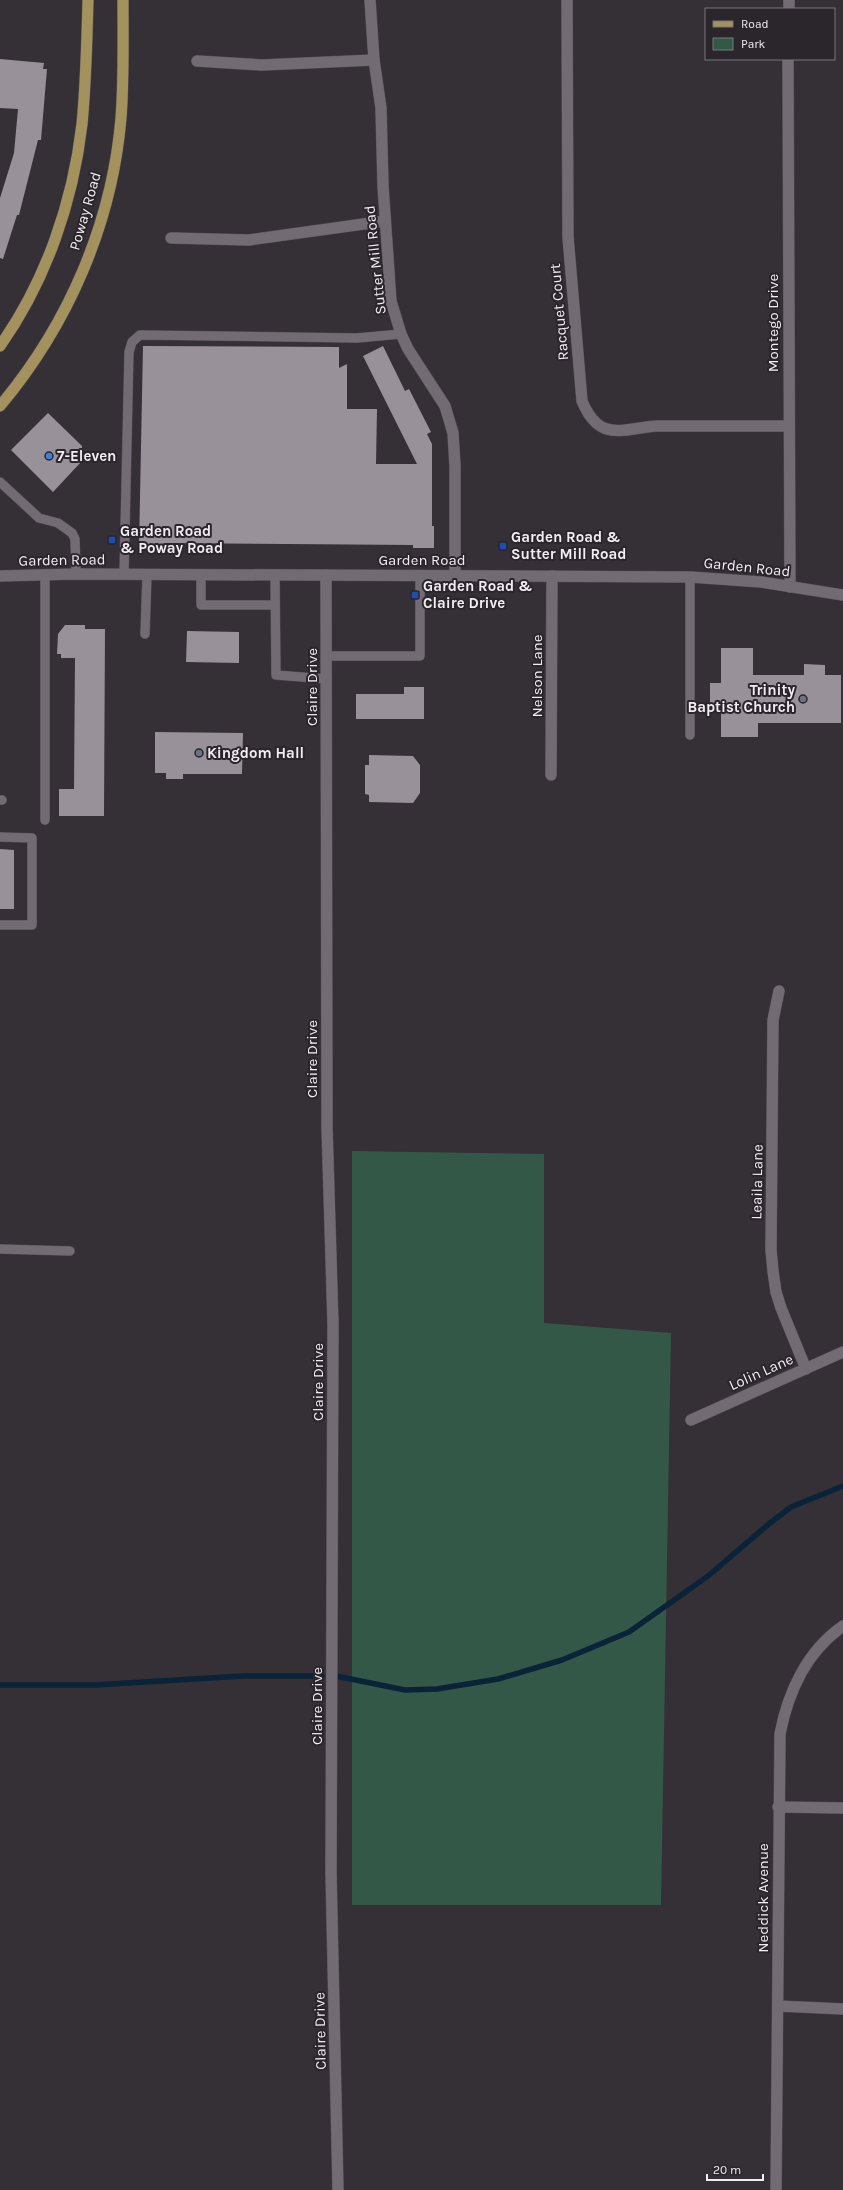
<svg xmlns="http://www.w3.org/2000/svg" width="843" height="2190" viewBox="0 0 843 2190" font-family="Karla,sans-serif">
<rect width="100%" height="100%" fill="#352f36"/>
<path fill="#345847" d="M352,1151L544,1154V1323L671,1333L661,1905H352Z"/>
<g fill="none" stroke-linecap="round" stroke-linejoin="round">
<g stroke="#092338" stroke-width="5.5">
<path d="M336,1676L405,1690L437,1689L498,1679L562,1660L629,1632L708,1576L770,1523L791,1507L843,1486"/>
<path d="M0,1685H95L243,1676H322"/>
</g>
</g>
<g fill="#989199">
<path d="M0,59L44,63L43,69H47L41,140H38L19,215H17L3,259L0,258V198L14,153L18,109L0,108Z"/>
<path d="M143,346L339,347V368L347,364V409H377L376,464H417L363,356L383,346L405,391L409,389L431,432L427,434L432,444V526H434V548H413V545L166,543V547H139Z"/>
<path d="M48,413L82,446V461L53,492L11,450Z"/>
<path d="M65,625H85V629H105L104,816H59V789H74L75,658H61V654H57L58,634Z"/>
<path d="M187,631L239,632V663L186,662Z"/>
<path d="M721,648H753V675H804V664L825,665V675H841V723H758V737H721V705H710V683H721Z"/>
<path d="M404,687H424V719H356V694H404Z"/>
<path d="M155,732L243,733L242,774H183V779H166V773H155Z"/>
<path d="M369,755L413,756L420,765V793L413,803L369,802V795L365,794V765H369Z"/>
<path d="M0,849L14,850V909H0Z"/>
</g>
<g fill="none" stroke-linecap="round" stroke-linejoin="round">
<defs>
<g id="service">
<path d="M0,482L39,518L58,523L72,533L75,539L76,574"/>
<path d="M124,574L129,352L132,342L140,335L357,338L401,334"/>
<path d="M201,574V605H275"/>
<path d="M45,575V820"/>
<path d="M275,575L276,675L327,679"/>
<path d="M145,634L147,574"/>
<path d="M327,656H420V575"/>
<path d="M690,735V577"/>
<path d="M0,800H2"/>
<path d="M0,837L32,838V925H0"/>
<path d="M0,1249L70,1251"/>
</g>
<g id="minor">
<path d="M370,0L374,60L381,108L383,186L391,301L401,334L408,349L445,406L453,433L455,466V576"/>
<path d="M567,0L568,237L582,401C600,444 623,428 658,426H788"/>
<path d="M789,9V0"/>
<path d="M788,59L790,587"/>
<path d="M197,61L262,65L374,60"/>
<path d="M171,238L249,240L385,221"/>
<path d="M326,575L327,1127L333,1324L331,1872L338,2190"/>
<path d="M551,775L552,576"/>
<path d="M779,991L773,1020L771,1250L773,1271L776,1292L781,1308L806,1369"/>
<path d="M691,1420L843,1352"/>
<path d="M778,1807L843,1808"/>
<path d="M778,2006L843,2009"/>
<path d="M776,2190L780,1734C788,1692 807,1651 843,1626"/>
</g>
<path id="tertiary" d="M0,576L76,574L690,577L761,582L843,595"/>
<g id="primary">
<path d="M0,346C46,281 73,202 82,124C86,83 87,41 88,0"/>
<path d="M0,406C68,325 112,224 121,118C124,79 123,39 123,0"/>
</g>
</defs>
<use href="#service" stroke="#544f55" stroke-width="10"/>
<use href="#minor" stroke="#544f55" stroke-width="12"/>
<use href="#tertiary" stroke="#544f55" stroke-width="12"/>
<use href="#primary" stroke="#544f55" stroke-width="12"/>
<use href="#service" stroke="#726b73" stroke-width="9"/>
<use href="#minor" stroke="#726b73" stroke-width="11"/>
<use href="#tertiary" stroke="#726b73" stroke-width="11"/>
<use href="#primary" stroke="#a3915e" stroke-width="11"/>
</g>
<circle fill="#3f7fe0" stroke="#2b252c" stroke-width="1.5" cx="49" cy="456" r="4"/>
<g fill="#1a4fb4" stroke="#2b252c" stroke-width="1.5">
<rect x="108" y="536" width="8" height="8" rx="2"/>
<rect x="499" y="542" width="8" height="8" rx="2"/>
<rect x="411" y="591" width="8" height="8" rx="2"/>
</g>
<g fill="#6b7280" stroke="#2b252c" stroke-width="1.5">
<circle cx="803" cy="699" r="4"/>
<circle cx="199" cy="753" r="4"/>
</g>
<g text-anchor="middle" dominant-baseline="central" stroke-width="4" stroke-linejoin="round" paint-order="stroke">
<g font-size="15" fill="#f1edf2" stroke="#2b252c">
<text transform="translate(85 211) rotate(-74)">Poway Road</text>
<text transform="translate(375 260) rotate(-96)">Sutter Mill Road</text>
<text transform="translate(559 312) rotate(-95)">Racquet Court</text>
<text transform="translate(773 323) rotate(-90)">Montego Drive</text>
<text transform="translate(62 560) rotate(-1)">Garden Road</text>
<text x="422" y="560">Garden Road</text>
<text transform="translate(747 567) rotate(6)">Garden Road</text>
<text transform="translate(537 676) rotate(-90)">Nelson Lane</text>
<text transform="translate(312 687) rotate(-90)">Claire Drive</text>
<text transform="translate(312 1059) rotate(-90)">Claire Drive</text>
<text transform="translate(757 1182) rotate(-89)">Leaila Lane</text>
<text transform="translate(761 1372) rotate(-24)">Lolin Lane</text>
<text transform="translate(318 1382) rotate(-90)">Claire Drive</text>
<text transform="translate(317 1706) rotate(-90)">Claire Drive</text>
<text transform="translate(763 1898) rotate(-90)">Neddick Avenue</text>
<text transform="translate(320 2031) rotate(-91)">Claire Drive</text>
</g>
<g font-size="15" font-weight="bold" fill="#f1edf2" stroke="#2b252c" text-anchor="start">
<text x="57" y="456">7-Eleven</text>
<text x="120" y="531">Garden Road<tspan x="120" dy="17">&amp; Poway Road</tspan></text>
<text x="511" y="537">Garden Road &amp;<tspan x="511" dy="17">Sutter Mill Road</tspan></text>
<text x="423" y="586">Garden Road &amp;<tspan x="423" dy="17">Claire Drive</tspan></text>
<text x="795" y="690" text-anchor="end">Trinity<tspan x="795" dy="17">Baptist Church</tspan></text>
<text x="207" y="753">Kingdom Hall</text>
</g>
</g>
<rect x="705" y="8" width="130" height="52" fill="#2b252c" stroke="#7a757b"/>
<rect x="713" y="21" width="20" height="6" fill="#a3915e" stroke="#7a757b"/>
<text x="741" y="28" font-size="12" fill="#f1edf2">Road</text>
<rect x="713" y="38" width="20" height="12" fill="#345847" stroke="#7a757b"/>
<text x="741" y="48" font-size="12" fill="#f1edf2">Park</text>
<path d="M707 2174v6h56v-6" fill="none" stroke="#f1edf2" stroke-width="2"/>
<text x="713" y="2174" font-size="12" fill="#f1edf2" stroke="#2b252c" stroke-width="3" paint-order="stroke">20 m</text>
</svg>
